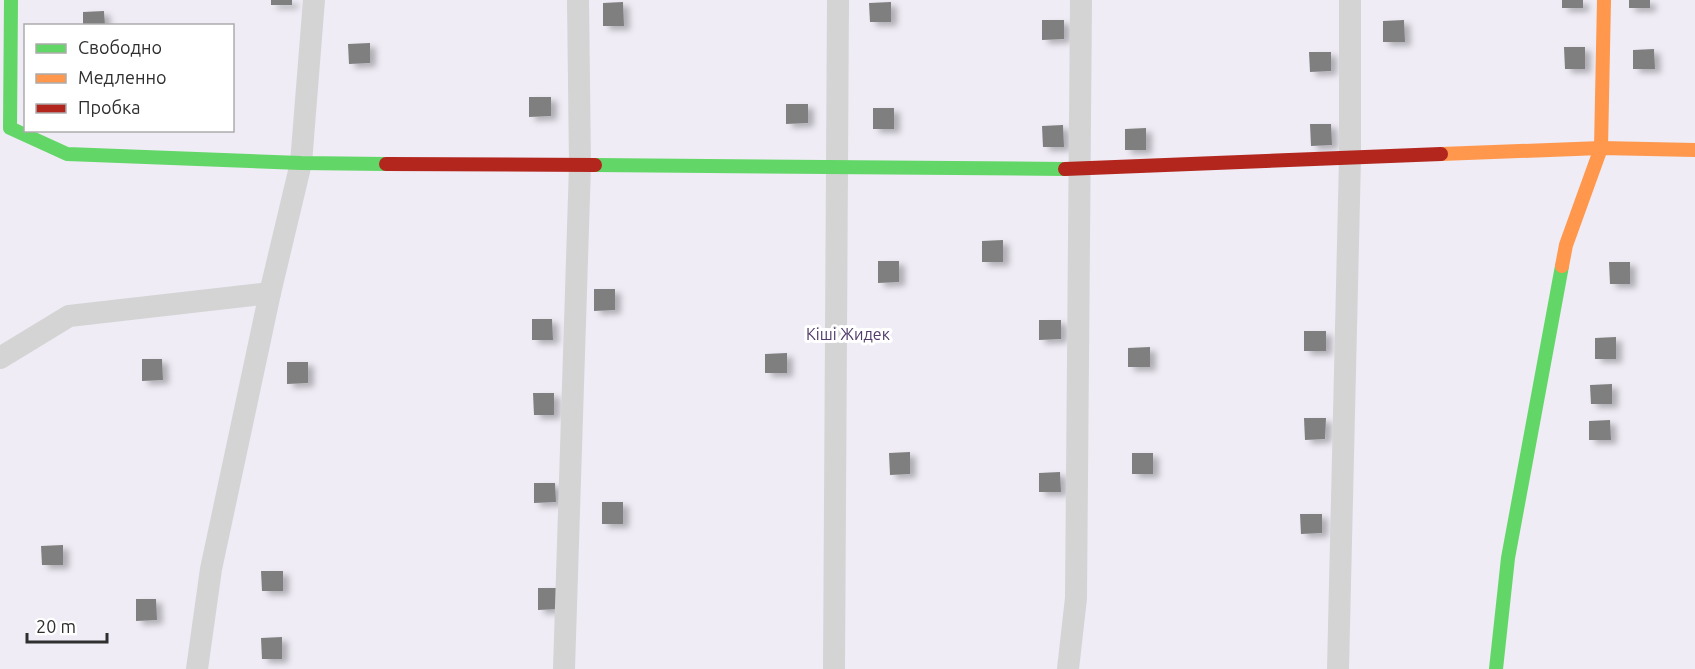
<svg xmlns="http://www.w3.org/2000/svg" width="1695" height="669" viewBox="0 0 1695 669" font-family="Ubuntu,sans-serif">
<defs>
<filter id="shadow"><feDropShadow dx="6" dy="4" stdDeviation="3" flood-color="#0004"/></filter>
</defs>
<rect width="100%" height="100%" fill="#fff"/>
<path fill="#efecf5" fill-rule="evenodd" d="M0,0H1695V669H0ZM26,26H232V130H26Z"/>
<g fill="#7f7f7f" filter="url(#shadow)">
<rect x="271" y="0" width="21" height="5"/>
<rect x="1562" y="0" width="21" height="8"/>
<rect x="1629" y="0" width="21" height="8"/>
<path d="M623,2L624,26H603V3Z"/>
<path d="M891,2V22H870L869,3Z"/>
<path d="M104,11L105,26H83V12Z"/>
<path d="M1042,20H1064V39L1042,40Z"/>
<path d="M1404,20L1405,42H1383V21Z"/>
<path d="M370,43V63L349,64L348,44Z"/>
<path d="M1564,47H1585V69H1565Z"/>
<path d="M1654,49L1655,69H1633V50Z"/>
<path d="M1309,52H1331V71L1310,72Z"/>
<path d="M529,97H551V116L529,117Z"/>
<path d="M786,104H808V123L786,124Z"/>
<rect x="873" y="108" width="21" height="21"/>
<path d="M1310,124H1331L1332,145L1311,146Z"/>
<path d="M1063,125L1064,147H1043L1042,126Z"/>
<path d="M1146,128V150H1125V129Z"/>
<path d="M1003,240V262H982V241Z"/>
<path d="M878,261H899V282L878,283Z"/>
<path d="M1609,262H1630V284H1610Z"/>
<path d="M594,289H615V310L594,311Z"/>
<path d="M532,319H552L553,340H532Z"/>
<path d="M1039,320H1061V339L1039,340Z"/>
<rect x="1304" y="331" width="22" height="20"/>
<path d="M1616,337V359H1595V338Z"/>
<path d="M1150,347V367H1128V348Z"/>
<path d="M787,353V373H765V354Z"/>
<path d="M142,359H162L163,380L142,381Z"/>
<path d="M287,362H308V383L287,384Z"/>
<path d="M1612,384V404H1591L1590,385Z"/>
<path d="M533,393H554V415H534Z"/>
<path d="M1304,418H1326L1325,439L1305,440Z"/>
<path d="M1610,420L1611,440H1589V421Z"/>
<path d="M910,452V474L890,475L889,453Z"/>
<rect x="1132" y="453" width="21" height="21"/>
<path d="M1060,472L1061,492H1039V473Z"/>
<path d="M534,483H555L556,502L534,503Z"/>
<rect x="602" y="502" width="21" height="22"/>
<path d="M1300,514H1322V533L1301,534Z"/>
<path d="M63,545V565H42L41,546Z"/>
<path d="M261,571H283V591H262Z"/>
<path d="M538,588H559V609L538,610Z"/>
<path d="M136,599H156L157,620L136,621Z"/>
<path d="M282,637V659H262L261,638Z"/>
</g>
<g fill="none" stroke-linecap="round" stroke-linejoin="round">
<g stroke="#d4d4d4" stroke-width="22">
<path d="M0,358L69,316L270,293"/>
<path d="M197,669L211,569L270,293L301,163L314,0"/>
<path d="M564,669L580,165L578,0"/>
<path d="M834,669L838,0"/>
<path d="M1068,669L1076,598L1081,0"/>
<path d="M1338,669L1350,158V0"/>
</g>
<g stroke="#63d668" stroke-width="14">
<path d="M11,0L10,128L67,154L301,163L386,164"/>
<path d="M595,165L1065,169"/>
<path d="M1496,669L1508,558L1562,266"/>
</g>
<g stroke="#ff974d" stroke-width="14">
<path d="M1441,154L1601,148L1695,150"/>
<path d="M1562,266L1566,245L1601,148L1604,0"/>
</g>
<g stroke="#b3261e" stroke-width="14">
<path d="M386,164L595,165"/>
<path d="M1065,169L1441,154"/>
</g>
</g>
<g text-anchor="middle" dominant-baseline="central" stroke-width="6" stroke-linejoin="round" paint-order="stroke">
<g font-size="16" fill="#513b6b" stroke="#fff">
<text x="848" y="334">Кіші Жидек</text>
</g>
</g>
<rect x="24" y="24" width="210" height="108" fill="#ffffff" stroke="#acacac" stroke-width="1.5"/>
<rect x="36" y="44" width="30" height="9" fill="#63d668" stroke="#acacac" stroke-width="1.5"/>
<text x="78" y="54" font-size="18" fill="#2f2f2f">Свободно</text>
<rect x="36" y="74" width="30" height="9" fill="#ff974d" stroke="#acacac" stroke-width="1.5"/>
<text x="78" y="84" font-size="18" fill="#2f2f2f">Медленно</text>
<rect x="36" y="104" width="30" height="9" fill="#b3261e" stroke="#acacac" stroke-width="1.5"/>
<text x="78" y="114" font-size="18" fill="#2f2f2f">Пробка</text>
<path d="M27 633v9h80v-9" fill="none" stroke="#2f2f2f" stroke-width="3"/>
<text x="36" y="633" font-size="18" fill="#2f2f2f" stroke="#ffffff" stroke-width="4.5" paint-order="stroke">20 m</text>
</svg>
